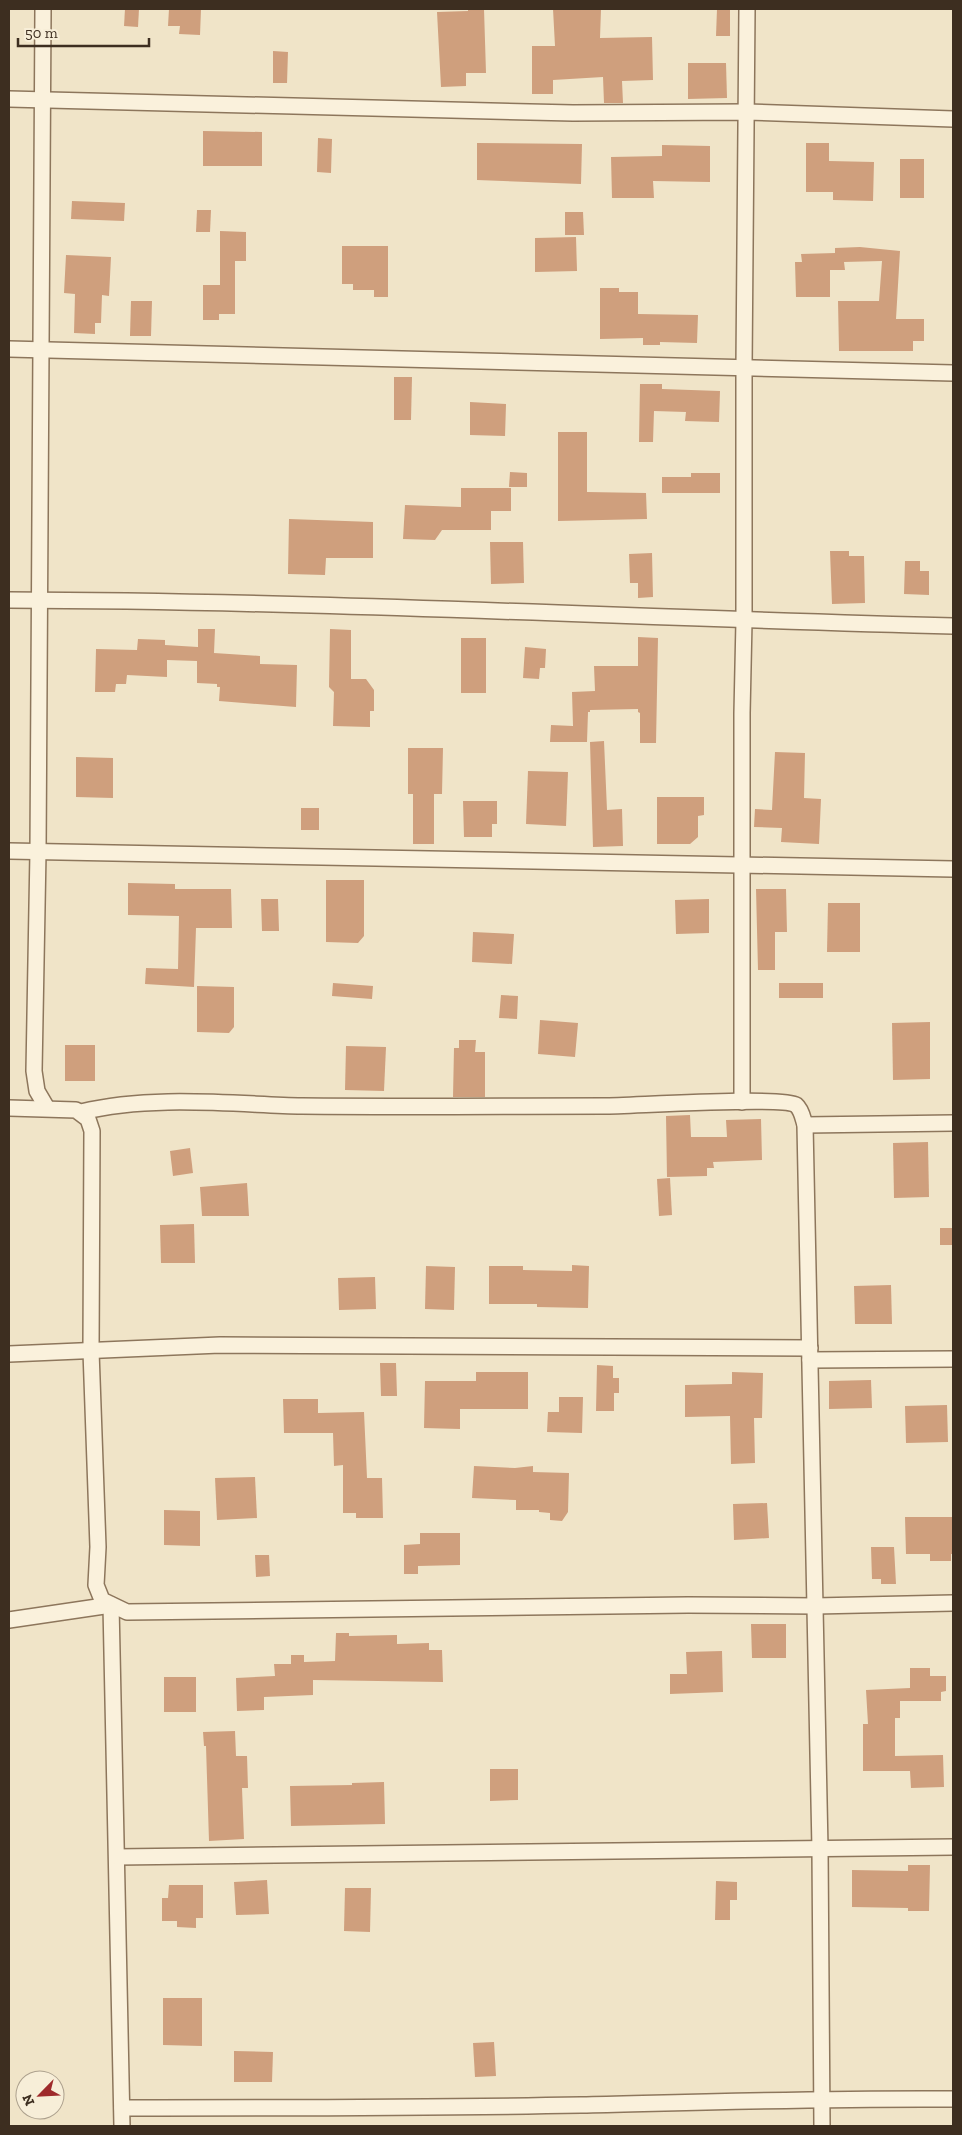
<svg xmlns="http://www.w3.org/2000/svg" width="962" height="2135" viewBox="0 0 962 2135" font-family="'Zilla Slab',serif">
<rect width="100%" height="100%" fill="#f0e4c8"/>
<g fill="#cf9f7d">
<path d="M125,9H139L138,27L124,26Z"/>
<path d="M169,9H201L200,35L179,34L180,26H168Z"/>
<path d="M468,9H484L486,73H466V86L441,87L437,12L468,11Z"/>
<path d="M553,9H601L600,38L652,37L653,80L622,81L623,103H604L603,77L553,80V94H532V46H555Z"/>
<path d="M717,9H730V36H716Z"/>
<path d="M273,51L288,52L287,83H273Z"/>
<path d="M688,63H726L727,98L688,99Z"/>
<path d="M203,131L262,132V166H203Z"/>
<path d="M318,138L332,139L331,173L317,172Z"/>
<path d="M477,143L582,144L581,184L477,180Z"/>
<path d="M806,143H829V161L874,162L873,201L833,200V192H806Z"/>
<path d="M662,145L710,146V182L653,181L654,198H612L611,157L662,156Z"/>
<rect x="900" y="159" width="24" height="39"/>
<path d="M72,201L125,203L124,221L71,219Z"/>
<path d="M197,210H211L210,232H196Z"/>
<path d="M565,212H583L584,235H565Z"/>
<path d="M220,231L246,232V261H235V314H219V320H203V285H220Z"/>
<path d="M576,237L577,271L535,272V238Z"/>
<path d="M342,246H388V297H374V290H353V284H342Z"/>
<path d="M860,247L900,251L896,319H924V341H913V351H839L838,301H879L882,261L844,262L845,270H830V297H796L795,262H802L801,254L835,253V248Z"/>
<path d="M66,255L111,257L109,296L102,295L101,323H95V334L74,333L75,294L64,293Z"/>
<path d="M600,288H619V292H638V314L698,315L697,343L660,342V345H643V338L600,339Z"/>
<path d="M131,301H152L151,336H130Z"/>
<path d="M394,377H412L411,420H394Z"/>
<path d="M640,384H662V389L720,391L719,422L685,421L686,412L654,411L653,442H639Z"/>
<path d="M470,402L506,404L505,436L470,435Z"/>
<path d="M558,432H587V492L646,493L647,519L558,521Z"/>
<path d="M510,472L527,473V487H509Z"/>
<path d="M691,473H720V493H662V477H691Z"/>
<path d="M461,488H511V511H491V530H442L435,540L403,539L405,505L461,507Z"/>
<path d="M289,519L373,522V558H326L325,575L288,574Z"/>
<path d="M490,542H523L524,583L491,584Z"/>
<path d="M830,551H849V556H864L865,603L832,604Z"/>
<path d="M652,553L653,597L638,598V583H630L629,554Z"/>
<path d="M905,561H920V571H929V595L904,594Z"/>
<path d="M198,629H215L214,653L260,656V664L297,665L296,707L219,701L220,687H217V684L197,683V661L167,660V677L127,675L126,684H116L115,692H95L96,649L137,650L138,639L165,640V645L198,647Z"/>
<path d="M330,629L351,630V679H366L374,690V711H370V727L333,726L334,692L329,687Z"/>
<path d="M638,637L658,638L656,743H640V713L638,712V709L590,710V712H588L587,742H550L551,725L573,726L572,692L595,691L594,666H638Z"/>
<rect x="461" y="638" width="25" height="55"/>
<path d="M525,647L546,649L545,668H540L539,679L523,678Z"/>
<path d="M604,741L607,810L622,809L623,846L593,847L590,742Z"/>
<path d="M408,748H443L442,794H434V844H413V794H408Z"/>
<path d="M775,752L805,753L804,798L821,799L819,844L781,842L782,828L754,827L755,809L772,810Z"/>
<path d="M76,757L113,758V798L76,797Z"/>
<path d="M528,771L568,772L566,826L526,824Z"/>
<path d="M657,797H704V815L698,816V837L690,844H657Z"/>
<path d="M463,801H497V824H492V837H464Z"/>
<rect x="301" y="808" width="18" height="22"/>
<path d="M326,880H364V936L358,943L326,942Z"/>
<path d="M128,883L175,884V889H231L232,928H196L194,987L145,984L146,968L178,969L179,916L128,915Z"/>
<path d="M756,889H786L787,932H775V970H758Z"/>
<path d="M261,899H278L279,931H262Z"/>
<path d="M709,899V933L676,934L675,900Z"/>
<path d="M828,903H860V952H827Z"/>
<path d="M473,932L514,934L512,964L472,962Z"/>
<path d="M333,983L373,986L372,999L332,996Z"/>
<rect x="779" y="983" width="44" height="15"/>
<path d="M197,986L234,987V1027L229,1033L197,1032Z"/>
<path d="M501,995L518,996L517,1019L499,1018Z"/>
<path d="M540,1020L578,1023L575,1057L538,1054Z"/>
<path d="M930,1022V1079L893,1080L892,1023Z"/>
<path d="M459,1040H476L475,1052H485V1097H453L454,1048H459Z"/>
<rect x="65" y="1045" width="30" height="36"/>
<path d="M346,1046L386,1047L384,1091L345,1090Z"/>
<path d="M690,1115L691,1137H727L726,1120L761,1119L762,1160L713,1162L714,1168H707V1176L667,1177L666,1116Z"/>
<path d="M928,1142L929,1197L894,1198L893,1143Z"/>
<path d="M190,1148L193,1173L173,1176L170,1151Z"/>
<path d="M670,1178L672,1215L659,1216L657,1179Z"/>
<path d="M247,1183L249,1216H202L200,1187Z"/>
<path d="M194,1224L195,1263H161L160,1225Z"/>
<rect x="940" y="1228" width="13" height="17"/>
<path d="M572,1265L589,1266L588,1308L537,1307V1304H489V1266H523V1270L572,1271Z"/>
<path d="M426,1266L455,1267L454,1310L425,1309Z"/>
<path d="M375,1277L376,1309L339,1310L338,1278Z"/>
<path d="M891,1285L892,1324H855L854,1286Z"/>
<path d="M380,1363H396L397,1396H381Z"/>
<path d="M597,1365L613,1366V1378H619V1393H614V1411H596Z"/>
<path d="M476,1372H528V1409H460V1429L424,1428L425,1381H476Z"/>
<path d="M732,1372L763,1373L762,1418H754L755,1463L731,1464L730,1416L685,1417V1385L732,1384Z"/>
<path d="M871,1380L872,1408L829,1409V1381Z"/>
<path d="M559,1397H583L582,1433L547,1432L548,1412H559Z"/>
<path d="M283,1399H318V1413L364,1412L367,1478H382L383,1518H356V1513H343V1465L334,1466L333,1433H284Z"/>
<path d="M947,1405L948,1442L906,1443L905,1406Z"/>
<path d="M474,1466L515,1468L533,1466V1472L569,1473L568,1512L562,1521L550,1520V1513L539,1512V1510H516V1500L472,1498Z"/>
<path d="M255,1477L257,1518L217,1520L215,1478Z"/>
<path d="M767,1503L769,1538L734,1540L733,1504Z"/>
<path d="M164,1510L200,1511V1546L164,1545Z"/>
<path d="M905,1517H953V1554H951V1561H930V1554H906Z"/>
<path d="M420,1533H460V1565L418,1566V1574H404V1545L420,1544Z"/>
<path d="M871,1547H894L896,1584H881V1579H872Z"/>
<path d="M255,1555H269L270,1576L256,1577Z"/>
<path d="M751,1624H786V1658H752Z"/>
<path d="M336,1633H349V1636L397,1635V1644L429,1643V1650H442L443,1682L313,1680V1695L264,1697V1710L237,1711L236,1678L275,1676L274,1664H291V1655H304V1662L335,1661Z"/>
<path d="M722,1651L723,1692L670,1694V1674H687L686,1652Z"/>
<path d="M910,1668H930V1676H946V1691L941,1692V1701H900V1718H895V1756L943,1755L944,1787L911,1788L910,1771H863V1724H868L866,1690L910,1688Z"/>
<rect x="164" y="1677" width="32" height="35"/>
<path d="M235,1731L236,1756H247L248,1788H242L244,1839L209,1841L206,1746H204L203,1732Z"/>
<path d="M490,1769H518V1800L490,1801Z"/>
<path d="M384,1782L385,1824L291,1826L290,1786L352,1785V1783Z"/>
<path d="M908,1865H930L929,1911H908V1908L852,1907V1870L908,1871Z"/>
<path d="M267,1880L269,1914L236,1915L234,1882Z"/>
<path d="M716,1881L737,1882V1900H730V1920H715Z"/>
<path d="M169,1885H203V1918H196V1928L177,1927V1921H162V1898H168Z"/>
<path d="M345,1888H371L370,1932L344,1931Z"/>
<path d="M163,1998H202V2046L163,2045Z"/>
<path d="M494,2042L496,2076L475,2077L473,2043Z"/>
<path d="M234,2051L273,2052L272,2082H234Z"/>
</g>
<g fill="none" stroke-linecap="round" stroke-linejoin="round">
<defs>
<g id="minor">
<path d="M43,9L38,852L34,1071L37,1091L47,1108"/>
<path d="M9,99L573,113L746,112L953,119"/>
<path d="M9,349L953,373"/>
<path d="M9,600C324,601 638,618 953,626"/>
<path d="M9,851L953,869"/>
<path d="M742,1102V713L744,621V367L747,9"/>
<path d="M9,1108L76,1110L88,1119L92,1131L91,1351L98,1547L96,1585L102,1600L127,1612L688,1605L815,1606L953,1603"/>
<path d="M81,1112C152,1095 230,1104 302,1106C403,1107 503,1106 604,1106C631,1106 782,1096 796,1105C802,1110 803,1119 805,1125L820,1849L822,2126"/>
<path d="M805,1125L953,1123"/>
<path d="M9,1354L220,1345L810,1348"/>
<path d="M810,1360L953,1359"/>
<path d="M111,1605L122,2126"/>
<path d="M9,1620L111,1605"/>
<path d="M117,1857L953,1847"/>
<path d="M122,2108C275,2108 428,2108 581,2105C705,2102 829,2098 953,2099"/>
</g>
</defs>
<use href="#minor" stroke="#8d765c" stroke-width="18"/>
<use href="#minor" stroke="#faf1dc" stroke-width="15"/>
</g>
<rect width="962" height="2135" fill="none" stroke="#3d2e20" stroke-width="20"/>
<g transform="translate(40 2095) rotate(246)"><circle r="24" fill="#f7eed8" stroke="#ada18e"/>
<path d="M0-4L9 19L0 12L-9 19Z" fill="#9e2a2b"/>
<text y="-8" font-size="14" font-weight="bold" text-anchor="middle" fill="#3d2e20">N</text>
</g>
<path d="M18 38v8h131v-8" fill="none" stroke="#3d2e20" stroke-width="2.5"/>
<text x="25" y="38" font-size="15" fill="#3d2e20" stroke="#f7eed8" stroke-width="4" paint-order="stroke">50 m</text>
</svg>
